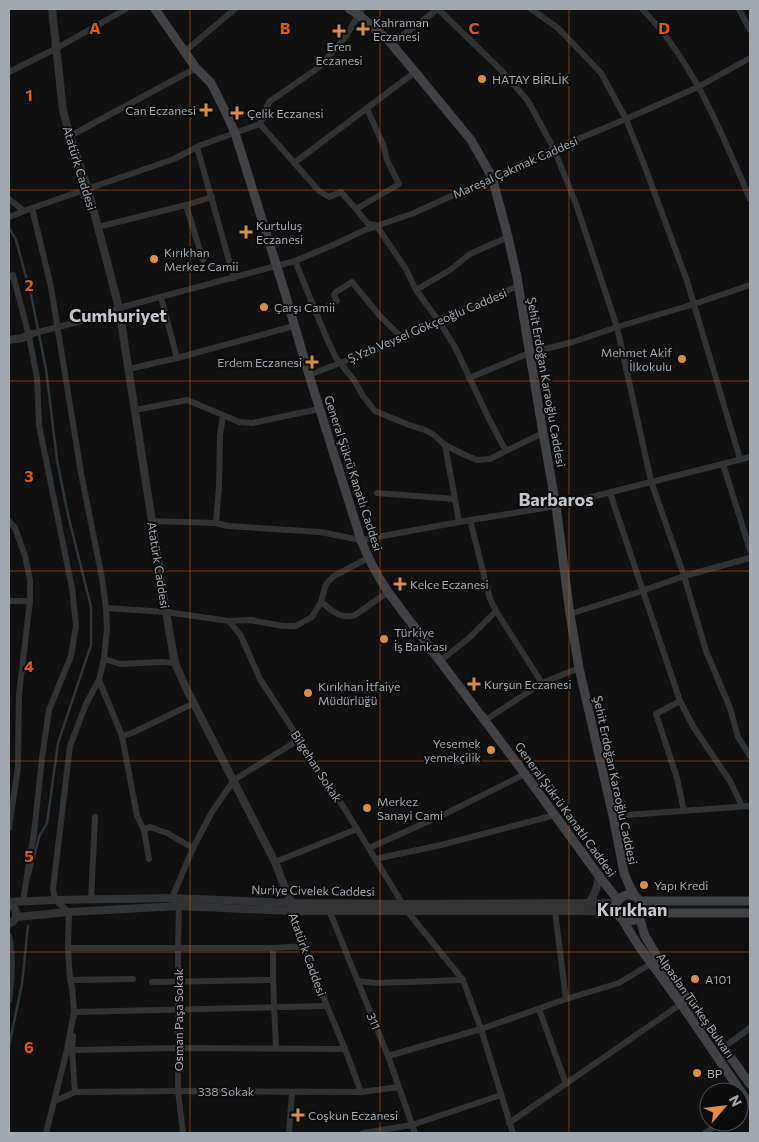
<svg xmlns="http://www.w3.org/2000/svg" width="759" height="1142" viewBox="0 0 759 1142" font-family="Commissioner,sans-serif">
<rect width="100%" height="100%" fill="#101011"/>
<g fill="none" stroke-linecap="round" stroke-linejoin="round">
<g stroke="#2d363a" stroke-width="2.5">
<path d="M9,227L16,240L31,295L46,369L57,460L68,515L91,607V645L58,743L47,823L39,837L30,874"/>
<path d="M9,1046L22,984L28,926"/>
</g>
<g stroke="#313335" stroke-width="6">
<path d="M438,9L503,72L528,101L554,149L576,204L617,327L651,481L684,576L706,651L730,708L738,737L750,756"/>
<path d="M531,9L558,28L601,73L626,119L645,167L687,281L740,459"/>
<path d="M642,9C693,60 722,134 750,199"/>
<path d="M739,9L750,30"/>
<path d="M389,41L403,35L438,9"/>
<path d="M185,51L235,9"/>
<path d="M9,72L57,48L126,9"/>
<path d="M260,124L319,191L329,197L341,192L356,209L368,224L376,225L406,269L416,290L438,320L455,347L489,419L506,451L543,433"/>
<path d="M70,136L196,68"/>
<path d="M197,147L234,278"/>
<path d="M294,163L415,72"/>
<path d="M9,199L24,211"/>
<path d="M186,205L203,260"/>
<path d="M32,208L51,287L81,473L102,578L106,608L107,629L104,659L99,680L86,704L70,746L53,889L55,900L69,912L68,948L70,980L72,987L74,1012L67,1050L46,1133"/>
<path d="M356,209L399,184L387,160L383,144L367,109"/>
<path d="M9,217L32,208L174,159L201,145L260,124L269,102L318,68L345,38L362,9"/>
<path d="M98,227L186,205L212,197"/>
<path d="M295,261L327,339L336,358L354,380L363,396L375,411L409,425L425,430L434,435L445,445L463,454L477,460L490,459L506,451"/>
<path d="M9,277L13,275L29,336L37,378L39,425L72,588L76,626L71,656L49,710L42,758L34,833L23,901"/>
<path d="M416,290L450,270L470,254L508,237"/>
<path d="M161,297L177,358"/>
<path d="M316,313L337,301L334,295L336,292L352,282L380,316L403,339"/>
<path d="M31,334L58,327L98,317L119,308L295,261L333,245L365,230L414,213L554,149L626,119L698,87L750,58"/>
<path d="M129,369L177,358L294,326"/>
<path d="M309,375L403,339L438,320L518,286"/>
<path d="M469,378L529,353L573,342L617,327L694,304L750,285"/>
<path d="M135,410L187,400L223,415L220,435L219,487L216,523"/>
<path d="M223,415L239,422L252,423L319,409"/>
<path d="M723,464L750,550"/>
<path d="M377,493L455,499L445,445"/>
<path d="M610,493L680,701L694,728L730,781L742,806"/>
<path d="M455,499L459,522"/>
<path d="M470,520L490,599L496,611L542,683"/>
<path d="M9,521L15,528L25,556L30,580V601L19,694L18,767L9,828"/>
<path d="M152,521L216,523L228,526L320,532L361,540L459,522L556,506L750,457"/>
<path d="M9,601H30"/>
<path d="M321,602C331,610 341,620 355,615L388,592"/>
<path d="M106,608L166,612L229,621L250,620L283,626H296L312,617L321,602L326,584L334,576L368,558"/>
<path d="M570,614L642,591L684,576L750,558"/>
<path d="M229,621L241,636L260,679L346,811L407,911L463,980L481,1029L513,1133"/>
<path d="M104,659L120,664L162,662L175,663"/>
<path d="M440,661L469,638L496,611"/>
<path d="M99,680L122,736L137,816L144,830L149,859"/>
<path d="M680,701L656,714L677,778L684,811"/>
<path d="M484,721L542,683L579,668"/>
<path d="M122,736L132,733L194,703"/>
<path d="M613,816L750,806"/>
<path d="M144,830L150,827L167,833L193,848"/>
<path d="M369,848L447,813L525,774"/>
<path d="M375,859L441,845L555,815"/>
<path d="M275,862L357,829"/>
<path d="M91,900L95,817"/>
<path d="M329,910L388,1056L415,1133"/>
<path d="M292,911L327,1006L345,1049L361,1092"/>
<path d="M555,911L566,999"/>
<path d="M9,936C14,957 12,980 9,1000"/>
<path d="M68,948H273L305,946"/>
<path d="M273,948V980L276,1048"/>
<path d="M70,980L133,979"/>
<path d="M358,981L376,983L463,980"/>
<path d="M152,982L273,980"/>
<path d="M539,1009L566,1084"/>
<path d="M74,1016V1012L327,1006"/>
<path d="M73,1036L72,1050L75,1092"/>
<path d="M724,1047L750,1028"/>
<path d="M72,1050L178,1048L345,1049"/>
<path d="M388,1056L481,1029L566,999L619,983L652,963"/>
<path d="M55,1101L75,1092L178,1091L361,1092L399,1087"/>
<path d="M739,1109L749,1102"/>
<path d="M509,1123L681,1004"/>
<path d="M183,1133L178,1091V948L179,906L172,898L193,848L212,812L234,780L300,739"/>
<path d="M289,1133L292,1092"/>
<path d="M363,1133L412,1125L501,1095"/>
<path d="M705,1133L721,1122"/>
</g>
<g stroke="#313335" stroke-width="8">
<path d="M52,9L63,111L70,136L88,189L119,308L166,612L175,663L187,690L275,862L291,903L292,911"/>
<path d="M9,340L22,338L31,334"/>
<path d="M9,902L55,900L172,898L291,903L403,904L616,903"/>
<path d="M9,903C18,909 19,919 9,924"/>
<path d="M589,903C595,894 598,887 599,876"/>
<path d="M16,917L69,912L179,906L292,911H588L617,913"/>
</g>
<g stroke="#404245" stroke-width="9">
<path d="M155,9L196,68L211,83L227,115L235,133L285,293L309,375L361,540C368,559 377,575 388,592L525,774L599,876L618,900"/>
<path d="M349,9L359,15L389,41L415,72L471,140L492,177L508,237L517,277L543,433L556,506L570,614L579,668L613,816L624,873L629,885L635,896"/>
<circle cx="629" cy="908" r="13"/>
<path d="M640,901H750"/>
<path d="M641,913H750"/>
<path d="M639,916L645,936L657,956L750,1084"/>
<path d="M622,919L638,945L681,1004L750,1105"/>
</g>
</g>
<path fill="none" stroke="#e8590c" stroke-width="1" stroke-opacity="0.55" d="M190,9V1133M380,9V1133M569,9V1133M9,190H750M9,381H750M9,571H750M9,761H750M9,952H750"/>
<g fill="#dc8e3d" stroke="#0b0b0c" stroke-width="2">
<path d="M360.5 21.5h5v5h5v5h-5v5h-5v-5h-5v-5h5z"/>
<path d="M336.5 23.5h5v5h5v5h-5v5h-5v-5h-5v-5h5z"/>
<circle cx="482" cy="79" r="5"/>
<path d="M203.5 102.5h5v5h5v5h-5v5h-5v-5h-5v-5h5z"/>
<path d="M234.5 105.5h5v5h5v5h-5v5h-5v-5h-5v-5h5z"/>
<path d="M243.5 224.5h5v5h5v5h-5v5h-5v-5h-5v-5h5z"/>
<circle cx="154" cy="259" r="5"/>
<circle cx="264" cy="307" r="5"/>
<circle cx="682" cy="359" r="5"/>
<path d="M309.5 354.5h5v5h5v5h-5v5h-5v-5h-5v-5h5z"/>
<path d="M397.5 576.5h5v5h5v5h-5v5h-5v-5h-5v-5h5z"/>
<circle cx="384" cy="639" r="5"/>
<path d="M471.5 676.5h5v5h5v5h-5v5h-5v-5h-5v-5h5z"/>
<circle cx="308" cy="693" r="5"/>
<circle cx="491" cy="750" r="5"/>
<circle cx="367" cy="808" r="5"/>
<circle cx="644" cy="885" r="5"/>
<circle cx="695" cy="979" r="5"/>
<circle cx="697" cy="1073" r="5"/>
<path d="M295.5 1107.5h5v5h5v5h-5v5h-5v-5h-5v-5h5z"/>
</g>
<g text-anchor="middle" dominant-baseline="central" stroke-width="4" stroke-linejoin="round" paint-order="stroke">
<g font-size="12" fill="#a3a9b0" stroke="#0b0b0c" text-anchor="start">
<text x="373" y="22">Kahraman<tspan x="373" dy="14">Eczanesi</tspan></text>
<text x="339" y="46" text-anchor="middle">Eren<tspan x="339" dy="14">Eczanesi</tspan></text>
<text x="492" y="79">HATAY BİRLİK</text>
<text x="196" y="110" text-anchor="end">Can Eczanesi</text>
<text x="247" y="113">Çelik Eczanesi</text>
<text x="256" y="225">Kurtuluş<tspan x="256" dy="14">Eczanesi</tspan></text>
<text x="164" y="252">Kırıkhan<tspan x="164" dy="14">Merkez Camii</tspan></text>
<text x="274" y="307">Çarşı Camii</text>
<text x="672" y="352" text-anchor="end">Mehmet Akif<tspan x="672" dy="14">İlkokulu</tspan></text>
<text x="302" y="362" text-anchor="end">Erdem Eczanesi</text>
<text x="410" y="584">Kelce Eczanesi</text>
<text x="394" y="632">Türkiye<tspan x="394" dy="14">İş Bankası</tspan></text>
<text x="484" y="684">Kurşun Eczanesi</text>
<text x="318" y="686">Kırıkhan İtfaiye<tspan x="318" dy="14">Müdürlüğü</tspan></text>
<text x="481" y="743" text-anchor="end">Yesemek<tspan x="481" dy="14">yemekçilik</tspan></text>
<text x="377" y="801">Merkez<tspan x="377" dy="14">Sanayi Cami</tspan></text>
<text x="654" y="885">Yapı Kredi</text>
<text x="705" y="979">A101</text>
<text x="707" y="1073">BP</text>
<text x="308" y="1115">Coşkun Eczanesi</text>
</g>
<g font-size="12" fill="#a3a9b0" stroke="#0b0b0c">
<text transform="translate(515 167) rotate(-24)">Mareşal Çakmak Caddesi</text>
<text transform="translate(80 168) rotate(73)">Atatürk Caddesi</text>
<text transform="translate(427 325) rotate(-23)">Ş.Yzb Veysel Gökçeoğlu Caddesi</text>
<text transform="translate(547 382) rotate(80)">Şehit Erdoğan Karaoğlu Caddesi</text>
<text transform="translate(354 473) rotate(72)">General Şükrü Kanatlı Caddesi</text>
<text transform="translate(159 565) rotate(81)">Atatürk Caddesi</text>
<text transform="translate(317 766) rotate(57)">Bilgehan Sokak</text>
<text transform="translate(616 780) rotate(78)">Şehit Erdoğan Karaoğlu Caddesi</text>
<text transform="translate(566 809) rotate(54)">General Şükrü Kanatlı Caddesi</text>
<text transform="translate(313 890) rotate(1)">Nuriye Civelek Caddesi</text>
<text transform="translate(308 954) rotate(70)">Atatürk Caddesi</text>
<text transform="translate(696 1005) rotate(55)">Alpaslan Türkeş Bulvarı</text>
<text transform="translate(178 1020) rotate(-90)">Osman Paşa Sokak</text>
<text transform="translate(374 1021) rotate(68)">311</text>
<text x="226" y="1091">338 Sokak</text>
</g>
<g font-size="18" font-weight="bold" fill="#c3c7cd" stroke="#0b0b0c">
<text x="118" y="315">Cumhuriyet</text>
<text x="556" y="499">Barbaros</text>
<text x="632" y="909">Kırıkhan</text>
</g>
</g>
<g font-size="16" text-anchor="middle" font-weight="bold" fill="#e8590c" stroke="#0b0b0c" stroke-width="4" stroke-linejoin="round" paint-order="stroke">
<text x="95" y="34">A</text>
<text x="285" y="34">B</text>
<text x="474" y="34">C</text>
<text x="664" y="34">D</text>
<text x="29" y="101">1</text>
<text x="29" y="291">2</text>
<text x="29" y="482">3</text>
<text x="29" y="672">4</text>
<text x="29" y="862">5</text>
<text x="29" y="1053">6</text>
</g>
<rect width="759" height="1142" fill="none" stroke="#a3a9b0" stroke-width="20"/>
<g transform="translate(724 1107) rotate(62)"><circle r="24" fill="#0b0b0c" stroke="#484a4e"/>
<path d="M0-4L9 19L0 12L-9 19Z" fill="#dc8e3d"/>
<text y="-8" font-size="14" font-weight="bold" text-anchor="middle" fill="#a3a9b0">N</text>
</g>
</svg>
